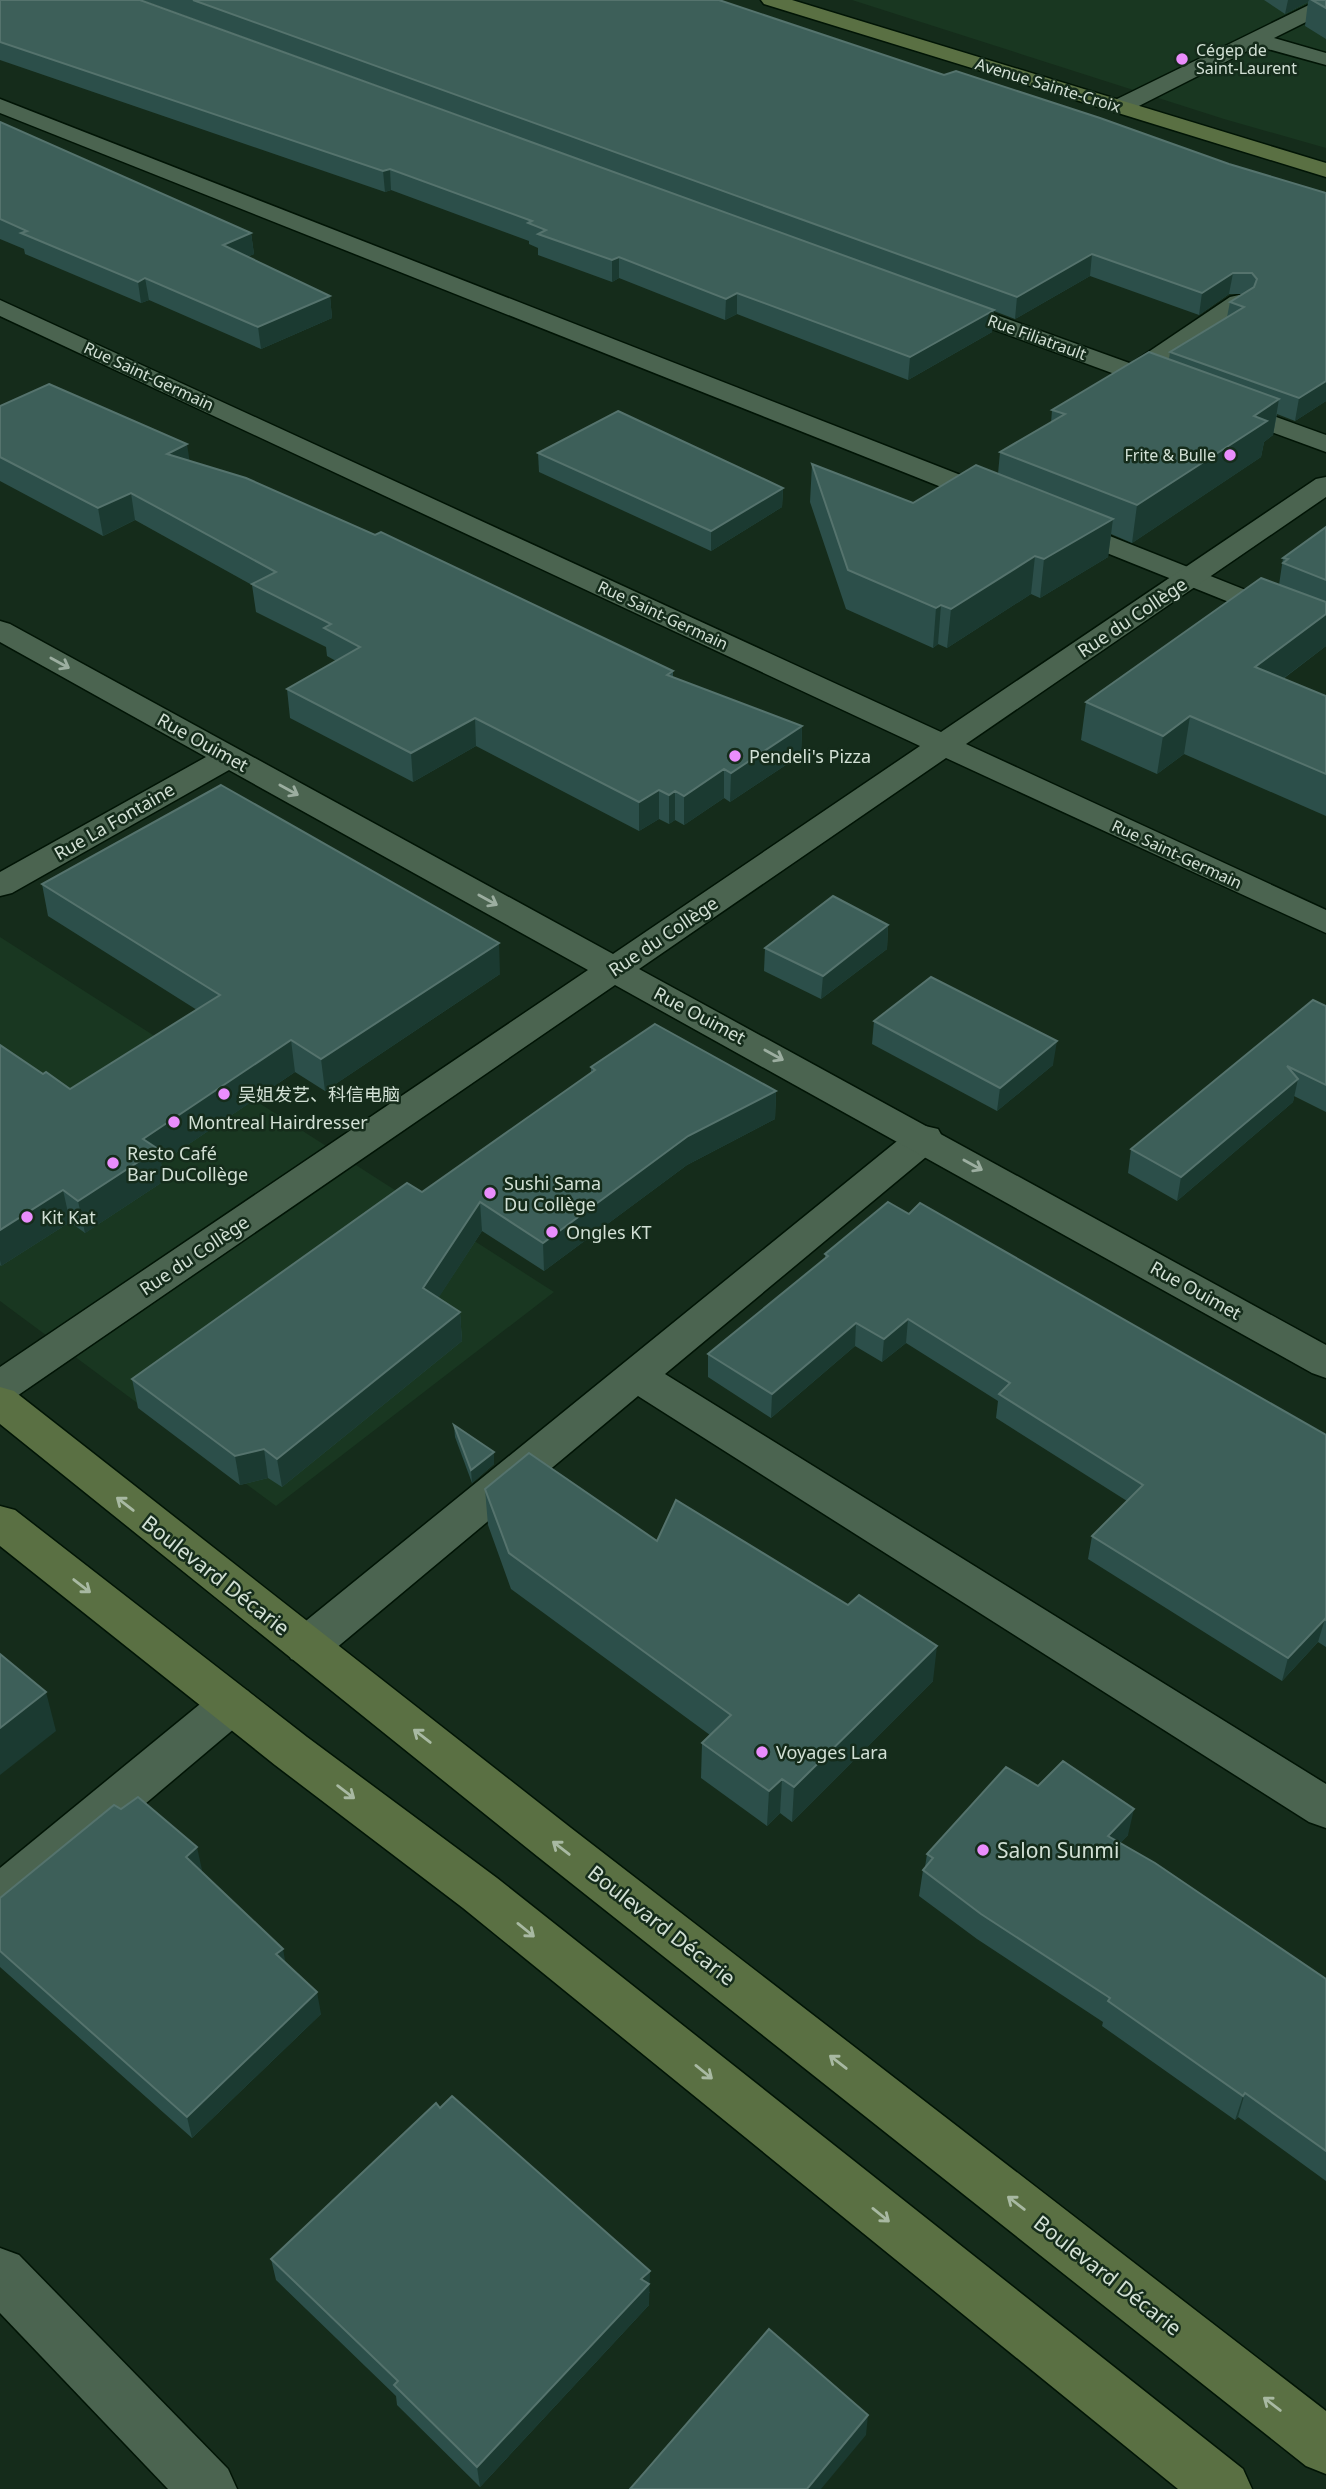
<svg xmlns="http://www.w3.org/2000/svg" width="1326" height="2489" viewBox="0 0 1326 2489" font-family="'Noto Sans','Noto Sans SC',sans-serif">
<rect width="100%" height="100%" fill="#152c1b"/>
<g fill="#193721">
<path d="M852,0H1326V148L1224,119Z"/>
<path d="M0,937L554,1292L276,1506L0,1301Z"/>
</g>
<g fill="none" stroke-linecap="round" stroke-linejoin="round">
<defs>
<g id="lane">
<path d="M1319,0H1326V12L1274,38L1326,53V65L1257,46L1127,112L1119,113L1108,107L1111,102Z"/>
<path d="M0,99L1009,494L1013,500L1009,506H989L0,113Z"/>
<path d="M1239,295L1248,297L1251,302L1248,307L1157,366H1139L1135,361L1230,297Z"/>
<path d="M1062,517L1326,622V641L1052,531L1048,525L1052,519Z"/>
<path d="M925,1126L938,1129L943,1138L938,1147L665,1374L1326,1784V1828L1309,1822L638,1396L323,1659L307,1664L291,1659L285,1646L291,1633L912,1129Z"/>
<path d="M232,1685L248,1691L255,1704L248,1717L17,1912L0,1918V1868L216,1691Z"/>
<path d="M0,2248L19,2255L228,2469L237,2489H168L0,2313Z"/>
</g>
<g id="street">
<path d="M944,296L1179,381L1183,386L1179,391H1161L935,308L932,303L935,298Z"/>
<path d="M0,300L941,732L1316,479L1326,477V497L966,744L1326,910V933L946,758L639,969L1326,1345V1378L1312,1373L615,985L14,1398L0,1402V1367L588,970L229,770L12,893L0,896V872L206,757L0,642V621L10,624L613,954L920,746L0,316Z"/>
<path d="M1226,399L1326,435V452L1217,412L1213,407L1217,402Z"/>
</g>
<g id="secondary">
<path d="M761,0H792L1326,163V177L764,4Z"/>
<path d="M0,1387L14,1391L571,1828L1326,2411V2474L1306,2466L537,1856L0,1424Z"/>
<path d="M0,1506L15,1510L307,1737L497,1878L1243,2469L1252,2489H1178L463,1908L275,1765L0,1546Z"/>
</g>
</defs>
<use href="#lane" stroke="#011405" stroke-width="3"/>
<use href="#street" stroke="#011405" stroke-width="3"/>
<use href="#secondary" stroke="#011405" stroke-width="3"/>
<use href="#lane" fill="#4b6450" fill-rule="evenodd"/>
<use href="#street" fill="#4b6450" fill-rule="evenodd"/>
<use href="#secondary" fill="#5a7043" fill-rule="evenodd"/>
</g>
<g fill="#2c4f4a">
<path d="M0,0L483,124L142,0H719L944,75L1229,164L1326,401L1295,421L1277,414L1273,435L1264,442L1261,457L1132,543L1111,534L1108,557L1040,598L1031,594L947,648L938,644L933,648L846,609L810,502L812,464L913,503L998,474L1000,452L1051,423L1052,410L1169,359L1170,352L1227,317L1230,302L1242,294H1229L1199,315L1090,276L1015,319L994,311L992,332L908,380L737,314L725,320L619,278L612,282L538,255V248L529,244V241L391,190L385,192L0,60Z"/>
<path d="M1264,0H1326V39L1305,26L1308,2L1285,14Z"/>
<path d="M0,122L251,233L254,254L247,257L330,296L332,318L261,349L149,300L141,303L25,254L24,249L0,239Z"/>
<path d="M0,406L190,461L673,671V677L802,726L801,755L730,802L724,798L684,825L675,820L669,824L659,819L639,831L476,746L413,782L290,718L287,689L336,661L327,656L326,647L256,612L252,585L135,520L103,536L0,481Z"/>
<path d="M538,453L783,488L782,507L711,551L539,472Z"/>
<path d="M1326,527V646L1283,679L1326,696V816L1184,754L1157,774L1081,740L1086,702L1279,585L1283,558Z"/>
<path d="M42,884L500,974L325,1091L295,1072L161,1163L164,1181L85,1233L70,1222L1,1266L0,1265V1045L43,1074L70,1089L197,1010L48,916Z"/>
<path d="M888,925L887,949L821,999L764,971L765,948Z"/>
<path d="M1326,1006V1112L1294,1096L1293,1102L1177,1201L1128,1173L1131,1149Z"/>
<path d="M874,1021L1053,1065L997,1111L872,1044Z"/>
<path d="M591,1067L776,1091L775,1119L687,1165L544,1271L482,1231L438,1298L460,1312L462,1341L282,1487L268,1478L240,1485L138,1408L132,1379L422,1192L591,1073Z"/>
<path d="M909,1214L1326,1435V1647L1318,1642L1282,1681L1088,1559L1092,1536L1127,1501L996,1418L998,1401L906,1343L882,1362L855,1346L771,1418L708,1377V1354L825,1258V1254Z"/>
<path d="M454,1425L494,1452V1464L472,1483L455,1437Z"/>
<path d="M485,1489L657,1541L933,1681L792,1822L780,1813L767,1826L701,1778L702,1743L710,1735L511,1589L488,1525Z"/>
<path d="M1038,1786L1128,1835L1120,1843L1326,1979V2181L1238,2117L1235,2120L1102,2026L1103,2022L977,1939L919,1896L923,1870L925,1867L927,1854Z"/>
<path d="M202,1870L201,1871L285,1963L321,2014L192,2138L0,1967V1898Z"/>
<path d="M271,2259L650,2292L649,2293V2305L480,2487L397,2405L396,2396L276,2280Z"/>
</g>
<g fill="#1b3a31">
<path d="M1288,0H1309L1308,2L1285,14Z"/>
<path d="M390,169L391,190L385,192L383,171Z"/>
<path d="M251,233L254,254L225,266L223,245Z"/>
<path d="M1092,254L1090,276L1015,319L1017,297Z"/>
<path d="M619,257V278L612,282V260Z"/>
<path d="M1233,273L1229,294L1199,315L1202,293Z"/>
<path d="M145,278L149,300L141,303L138,282Z"/>
<path d="M737,293V314L725,320L726,299Z"/>
<path d="M330,296L332,318L261,349L258,327Z"/>
<path d="M994,310L992,332L908,380L910,357Z"/>
<path d="M1326,381V401L1295,421L1299,398Z"/>
<path d="M1279,399L1273,435L1264,442L1261,457L1132,543L1137,505L1254,416Z"/>
<path d="M187,444L191,470L167,454Z"/>
<path d="M783,488L782,507L711,551V531Z"/>
<path d="M131,493L135,520L103,536L98,508Z"/>
<path d="M1113,519L1108,557L1040,598L1044,559Z"/>
<path d="M1035,556L1031,594L947,648L951,609Z"/>
<path d="M941,605L938,644L933,648L936,608Z"/>
<path d="M1326,614V646L1248,705L1255,667Z"/>
<path d="M1190,716L1184,754L1157,774L1163,736Z"/>
<path d="M475,718L476,746L413,782L411,753Z"/>
<path d="M802,726L801,755L730,802L731,773Z"/>
<path d="M724,769V798L684,825V796Z"/>
<path d="M659,790V819L639,831V802Z"/>
<path d="M675,791V820L669,824V795Z"/>
<path d="M888,925L887,949L821,999L823,976Z"/>
<path d="M499,943L500,974L325,1091L321,1059Z"/>
<path d="M291,1040L295,1072L161,1163L164,1181L85,1233L78,1201L143,1139Z"/>
<path d="M1057,1041L1053,1065L997,1111L1000,1088Z"/>
<path d="M1298,1079L1293,1102L1177,1201L1181,1177Z"/>
<path d="M776,1091L775,1119L687,1165L544,1271L543,1243L688,1136Z"/>
<path d="M63,1190L70,1222L1,1266L0,1260V1230Z"/>
<path d="M480,1202L482,1231L426,1317L423,1288Z"/>
<path d="M460,1312L462,1341L282,1487L277,1459Z"/>
<path d="M908,1319L906,1343L882,1362L884,1339Z"/>
<path d="M856,1323L855,1346L771,1418L772,1394Z"/>
<path d="M264,1449L268,1478L240,1485L235,1456Z"/>
<path d="M494,1452V1464L472,1483L471,1470Z"/>
<path d="M1325,1619L1318,1642L1282,1681L1288,1658Z"/>
<path d="M937,1646L933,1681L792,1822L794,1787Z"/>
<path d="M46,1692L56,1731L0,1775V1728Z"/>
<path d="M782,1779L780,1813L767,1826L769,1791Z"/>
<path d="M1134,1809L1128,1835L1103,1862L1108,1836Z"/>
<path d="M197,1847L202,1870L191,1879L186,1857Z"/>
<path d="M283,1949L287,1971L276,1954Z"/>
<path d="M317,1992L321,2014L192,2138L187,2117Z"/>
<path d="M1245,2093L1238,2117L1235,2120L1243,2096Z"/>
<path d="M650,2271L649,2305L480,2487L477,2467Z"/>
<path d="M868,2415L866,2435L821,2489H807Z"/>
</g>
<g fill="#3d5f59" stroke="#55736d" stroke-width="2">
<path d="M0,0H140L994,310L910,357L737,293L726,299L619,257L612,260L538,234L546,230L528,223L532,221L390,169L383,171L0,42Z"/>
<path d="M193,0H719L944,75L956,71L1100,118L1229,164L1326,193V381L1299,398L1170,352L1244,307L1230,302L1254,287L1257,279L1252,273H1233L1202,293L1092,254L1017,297Z"/>
<path d="M1312,0H1326V8Z"/>
<path d="M0,122L251,233L223,245L330,296L258,327L145,278L138,282L21,233L27,231L0,219Z"/>
<path d="M1149,352L1279,399L1254,416L1267,421L1137,505L1000,452L1065,414L1052,410Z"/>
<path d="M49,384L187,444L167,454L246,478L375,535L381,532L673,671L667,675L802,726L731,773L724,769L684,796L675,791L669,795L659,790L639,802L475,718L411,753L287,689L360,647L324,628L331,624L252,584L276,572L131,493L98,508L0,457V406Z"/>
<path d="M618,411L783,488L711,531L538,453Z"/>
<path d="M812,464L913,503L976,465L1113,519L1044,559L1035,556L951,609L941,605L936,608L848,570Z"/>
<path d="M1326,527V580L1283,563L1288,559L1283,558Z"/>
<path d="M1261,578L1326,602V614L1255,667L1326,696V774L1190,716L1163,736L1086,702Z"/>
<path d="M221,785L499,943L321,1059L291,1040L143,1139L158,1149L78,1201L63,1190L0,1230V1045L43,1074L46,1072L70,1089L220,995L42,884Z"/>
<path d="M833,896L888,925L823,976L765,948Z"/>
<path d="M931,977L1057,1041L1000,1088L874,1021Z"/>
<path d="M1313,1000L1326,1006V1085L1287,1066L1298,1079L1181,1177L1131,1149Z"/>
<path d="M655,1024L776,1091L688,1136L543,1243L480,1202L423,1288L460,1312L277,1459L264,1449L235,1456L132,1379L407,1183L422,1192L595,1070L591,1067Z"/>
<path d="M888,1202L909,1214L920,1203L1326,1435V1620L1325,1619L1288,1658L1092,1536L1143,1485L999,1394L1010,1383L908,1319L884,1339L856,1323L772,1394L708,1354L828,1256L825,1254Z"/>
<path d="M454,1425L494,1452L471,1470Z"/>
<path d="M529,1453L657,1541L676,1500L848,1605L859,1595L937,1646L794,1787L782,1779L769,1791L702,1743L731,1715L509,1553L485,1489Z"/>
<path d="M0,1654L46,1692L0,1728Z"/>
<path d="M1063,1761L1134,1809L1108,1836L1155,1863L1326,1979V2151L1245,2093L1243,2096L1108,2001L1110,1998L981,1914L923,1870L933,1858L927,1854L1006,1767L1038,1786Z"/>
<path d="M138,1797L197,1847L186,1857L283,1949L276,1954L317,1992L187,2117L0,1951V1898L114,1805L121,1809Z"/>
<path d="M452,2096L650,2271L641,2279L649,2284L477,2467L394,2385L398,2381L271,2259L436,2103L440,2108Z"/>
<path d="M769,2329L868,2415L807,2489H630Z"/>
</g>
<defs><path id="oneway-shaft" d="M-6 0H5M1.5-3L5.5 0L1.5 3" fill="none" stroke-width="1.6" stroke-linecap="round" stroke-linejoin="round" transform="scale(1.75)"/></defs>
<g stroke="#9caea0">
<use href="#oneway-shaft" transform="translate(60 663) rotate(29)"/>
<use href="#oneway-shaft" transform="translate(289 790) rotate(29)"/>
<use href="#oneway-shaft" transform="translate(488 900) rotate(29)"/>
<use href="#oneway-shaft" transform="translate(774 1055) rotate(29)"/>
<use href="#oneway-shaft" transform="translate(973 1165) rotate(29)"/>
</g>
<g stroke="#a8b9a2">
<use href="#oneway-shaft" transform="translate(125 1504) rotate(-142)"/>
<use href="#oneway-shaft" transform="translate(82 1586) rotate(38)"/>
<use href="#oneway-shaft" transform="translate(422 1736) rotate(-142)"/>
<use href="#oneway-shaft" transform="translate(346 1792) rotate(37)"/>
<use href="#oneway-shaft" transform="translate(561 1848) rotate(-142)"/>
<use href="#oneway-shaft" transform="translate(526 1930) rotate(39)"/>
<use href="#oneway-shaft" transform="translate(838 2062) rotate(-142)"/>
<use href="#oneway-shaft" transform="translate(704 2072) rotate(39)"/>
<use href="#oneway-shaft" transform="translate(1016 2203) rotate(-142)"/>
<use href="#oneway-shaft" transform="translate(881 2215) rotate(39)"/>
<use href="#oneway-shaft" transform="translate(1272 2404) rotate(-142)"/>
</g>
<g fill="#ea8dfc" stroke="#152c1b" stroke-width="2.5">
<circle cx="1182" cy="59" r="7"/>
<circle cx="1230" cy="455" r="7"/>
<circle cx="735" cy="756" r="7"/>
<circle cx="224" cy="1094" r="7"/>
<circle cx="174" cy="1122" r="7"/>
<circle cx="113" cy="1163" r="7"/>
<circle cx="490" cy="1193" r="7"/>
<circle cx="27" cy="1217" r="7"/>
<circle cx="552" cy="1232" r="7"/>
<circle cx="762" cy="1752" r="7"/>
<circle cx="983" cy="1850" r="7"/>
</g>
<g text-anchor="middle" dominant-baseline="central" stroke-width="5" stroke-linejoin="round" paint-order="stroke">
<g font-size="16" fill="#d2e0d5" stroke="#152c1b" text-anchor="start">
<text x="1196" y="50">Cégep de<tspan x="1196" dy="18">Saint-Laurent</tspan></text>
<text x="1216" y="455" text-anchor="end">Frite &amp; Bulle</text>
</g>
<g font-size="16" fill="#d2e0d5" stroke="#152c1b">
<text transform="translate(1048 85) rotate(17)">Avenue Sainte-Croix</text>
<text transform="translate(1037 337) rotate(20)">Rue Filiatrault</text>
<text transform="translate(149 376) rotate(25)">Rue Saint-Germain</text>
<text transform="translate(663 615) rotate(25)">Rue Saint-Germain</text>
<text transform="translate(1177 854) rotate(25)">Rue Saint-Germain</text>
</g>
<g font-size="18" fill="#d2e0d5" stroke="#152c1b">
<text transform="translate(1132 617) rotate(-34)">Rue du Collège</text>
<text transform="translate(203 742) rotate(29)">Rue Ouimet</text>
<text transform="translate(114 821) rotate(-30)">Rue La Fontaine</text>
<text transform="translate(663 936) rotate(-34)">Rue du Collège</text>
<text transform="translate(700 1015) rotate(28)">Rue Ouimet</text>
<text transform="translate(194 1255) rotate(-34)">Rue du Collège</text>
<text transform="translate(1196 1290) rotate(29)">Rue Ouimet</text>
</g>
<g font-size="18" fill="#d2e0d5" stroke="#152c1b" text-anchor="start">
<text x="749" y="756">Pendeli's Pizza</text>
<text x="238" y="1094">吴姐发艺、科信电脑</text>
<text x="188" y="1122">Montreal Hairdresser</text>
<text x="127" y="1153">Resto Café<tspan x="127" dy="21">Bar DuCollège</tspan></text>
<text x="504" y="1183">Sushi Sama<tspan x="504" dy="21">Du Collège</tspan></text>
<text x="41" y="1217">Kit Kat</text>
<text x="566" y="1232">Ongles KT</text>
<text x="776" y="1752">Voyages Lara</text>
</g>
<g font-size="21" fill="#d2e0d5" stroke="#152c1b">
<text transform="translate(216 1575) rotate(38)">Boulevard Décarie</text>
<text transform="translate(662 1925) rotate(38)">Boulevard Décarie</text>
<text transform="translate(1108 2275) rotate(38)">Boulevard Décarie</text>
</g>
<g font-size="21" fill="#d2e0d5" stroke="#152c1b" text-anchor="start">
<text x="997" y="1850">Salon Sunmi</text>
</g>
</g>
</svg>
